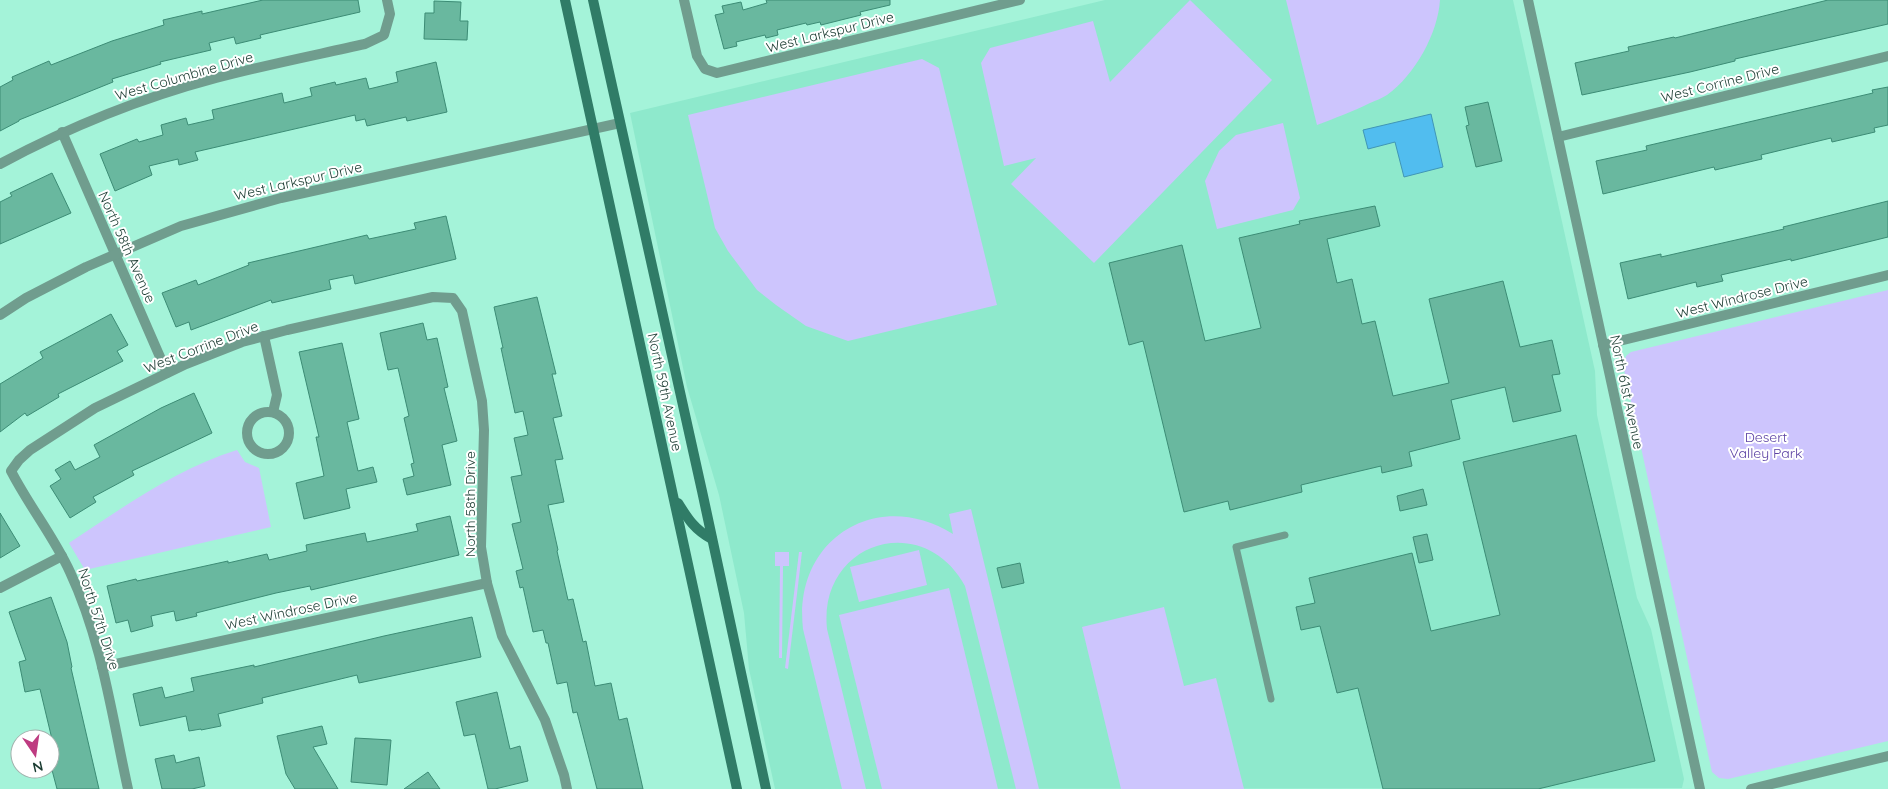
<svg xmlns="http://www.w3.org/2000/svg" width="1888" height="789" viewBox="0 0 1888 789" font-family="Quicksand,sans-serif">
<rect width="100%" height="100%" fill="#a4f3d9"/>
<path fill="#8ee9cc" d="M1105,0H1513L1595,371L1597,415L1637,598L1651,629L1684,779L1682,788L775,789L749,669L744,613L719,495L687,387L630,113Z"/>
<g fill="#cdc5fd">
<path d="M1190,0L1272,80L1094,263L1011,184L1036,158L1004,166L981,63L990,48L1093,21L1110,82Z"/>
<path d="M1286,0H1440C1438,33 1415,75 1387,95C1382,98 1375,101 1370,103C1352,112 1335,118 1317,125Z"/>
<path d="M922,59L939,68L997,305L848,341L806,326L776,305L757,290L728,251L715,228L688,115Z"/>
<path d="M1283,123L1300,198L1293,210L1217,229L1205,181L1219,151L1236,135Z"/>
<path d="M1888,290V741L1728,779L1719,778L1712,772L1623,365L1626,356L1631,352Z"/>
<path d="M237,450L245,462L259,468L271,527L85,570L69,543C122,508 176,469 237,450Z"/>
<path d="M971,509L1039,789H1016L965,586C923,509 818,542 827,629L866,789H842L803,629C793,539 877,487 953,534L949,514Z"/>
<path d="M919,550L927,585L859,602L850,567Z"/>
<path d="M775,552H789V566H783L782,658H779L780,566H775Z"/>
<path d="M799,552H802L788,669L785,668Z"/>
<path d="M949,588L998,789H882L839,615Z"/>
<path d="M1164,607L1184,686L1216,678L1244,789H1121L1082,627Z"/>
</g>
<path fill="#51bdef" stroke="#4096b6" d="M1431,114L1443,167L1404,177L1395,142L1368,149L1363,130Z"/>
<g fill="#69b89f" stroke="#3c8c75">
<path d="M263,0H358L360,12L260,35L261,38L236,44L234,37L209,43L211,50L160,62L161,64L112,79L113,82L19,120V121L0,131V87L13,80L12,77L49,61L51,65L112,41L164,25L163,20L202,11V14Z"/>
<path d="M766,0H890V5L860,12L861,15L821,25L820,22L807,25L806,23L777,30L778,35L766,38L765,35L736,42L737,46L724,49L715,15L724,13L722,6L741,2L743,10L767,3Z"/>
<path d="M1828,0H1888V24L1735,59V61L1690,72L1582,95L1575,63L1629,51L1628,47L1674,37L1675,38Z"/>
<path d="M434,1L461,2L460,21H468L467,40L424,39L425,13H434Z"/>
<path d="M436,62L447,112L407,121L406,117L367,126L365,119L356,121L355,115L195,152L198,160L179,165L178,159L149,166L152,175L115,191L100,154L137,139L139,142L163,135L161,125L186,118L188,125L214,119L212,110L282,93L284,103L312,96L310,88L335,82L336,85L366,78L369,89L398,82L396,72Z"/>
<path d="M1888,87V125L1874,128L1875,132L1832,142L1831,138L1761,155L1762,159L1715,170L1714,167L1603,194L1596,161L1647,150L1646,146L1873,93L1872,90Z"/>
<path d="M1488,102L1502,161L1476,167L1466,126L1469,125L1465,107Z"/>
<path d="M52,173L71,213L0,244V202L12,196L10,193Z"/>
<path d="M1888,201V237L1791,261V259L1721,275L1723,281L1697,287L1696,282L1628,299L1620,263L1661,254V257L1784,229L1783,227Z"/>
<path d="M1375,206L1380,226L1327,239L1337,283L1352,279L1362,324L1375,321L1393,396L1449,383L1429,299L1503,281L1520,347L1552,340L1560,374L1552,375L1561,411L1513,422L1505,387L1451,400L1460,439L1409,452L1412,466L1382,473L1381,466L1301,485L1302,492L1230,510L1228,501L1184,512L1143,341L1129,345L1109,263L1182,245L1205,341L1261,328L1239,238L1300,224L1299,221Z"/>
<path d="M446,216L456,259L355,284L353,275L329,280L331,289L272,303L271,300L191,330L189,322L176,327L162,293L196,280L198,285L249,265L248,263L367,235L369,239L416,229L414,223Z"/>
<path d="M537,297L556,374H552L562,416L553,418L563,459L555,460L564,502L548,505L558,550L557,551L568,600L573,599L583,642L586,641L595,686L611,683L619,720L627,718L643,789H597L577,712L573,713L567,682L557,684L548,643H546L543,630L533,632L523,587L520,588L516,571L523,569L512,524L521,522L511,477L522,475L514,438L528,435L523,411L515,413L501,348H503L494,307Z"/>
<path d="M111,314L128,345L117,351L123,361L58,394L59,397L27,416L25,413L0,432V384L43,358L40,352Z"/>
<path d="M423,323L427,340L437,338L448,387L444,388L457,441L442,445L451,485L407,495L403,479L414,476L411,464L414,463L404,418L409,416L398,368L388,370L380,333Z"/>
<path d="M342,343L359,419L347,422L358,471L373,467L377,482L346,489L350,508L304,519L296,483L324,476L316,437H319L299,352Z"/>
<path d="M194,393L212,433L132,471L134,475L93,497L96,502L70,518L50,486L61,479L55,470L70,461L75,470L100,457L94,445L161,408Z"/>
<path d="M1576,435L1655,761L1538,789H1383L1358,688L1337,693L1320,626L1301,630L1296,607L1315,603L1309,578L1412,553L1431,631L1500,615L1463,462Z"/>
<path d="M1423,489L1427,505L1400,511L1397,496Z"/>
<path d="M0,513L20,546L0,558Z"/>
<path d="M450,516L459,555L311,590L310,586L276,593L196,613L197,616L176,621L174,611L151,616L153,626L131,632L128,620L116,623L107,586L136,579L137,581L228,561V563L267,554L269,560L307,551L306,545L365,533L367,542L418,531L416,524Z"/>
<path d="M1427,534L1433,560L1419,563L1413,537Z"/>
<path d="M1020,563L1024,583L1002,588L997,568Z"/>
<path d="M51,597L67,642L72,667L71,668L99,789H57L52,770L50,771L51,735L40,689L25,692L19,662L26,660L9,612Z"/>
<path d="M472,617L481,657L359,683L357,675L262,698L263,703L218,714L221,726L201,730V729L189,731L186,716L140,726L133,694L162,687L165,698L194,691L191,678L254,665V667L384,636Z"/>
<path d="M497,692L510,749L520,746L528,781L495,789H488L475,734L464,736L456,702Z"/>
<path d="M322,726L327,744L313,747L338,789H295L286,774L277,736Z"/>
<path d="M355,738L391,740L387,785L351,782Z"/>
<path d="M174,755L176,763L199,757L205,786L192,789H162L155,759Z"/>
<path d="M428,772L440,789H404Z"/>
</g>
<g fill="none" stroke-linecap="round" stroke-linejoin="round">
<path stroke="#709d8e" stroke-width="7" d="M1271,699L1236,547L1285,535"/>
<g stroke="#709d8e" stroke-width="10">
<path d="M684,0L697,56L705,69L717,73L1020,0"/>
<path d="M1528,0L1700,789"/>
<path d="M62,132L167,373"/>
<path d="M1558,137L1888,56"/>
<path d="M0,164C69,127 141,98 216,78C265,65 316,55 365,44L384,35L390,14L387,0"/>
<path d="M0,315L26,298L86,267L181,226L281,198L620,123"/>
<path d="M264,336L277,395L273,412"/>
<path d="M1603,345L1888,275"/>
<circle cx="268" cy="433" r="21"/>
<path d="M0,588L62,556"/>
<path d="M102,667L487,583"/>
<path d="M128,789C112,717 102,640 70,572C54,537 29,506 11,471L19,460L30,450L95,408L186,364L242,342L287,330L433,297L453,298L462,311L482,401L484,430L481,547L487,583L502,636L545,720L564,775L567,789"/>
</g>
<path stroke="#709d8e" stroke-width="10" d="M1751,789L1888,756"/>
<g stroke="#307c67" stroke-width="10">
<path d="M565,0L737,789"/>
<path d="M593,0L702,491L766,789"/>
<path d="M678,503C688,519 695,530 712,539"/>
</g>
</g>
<g text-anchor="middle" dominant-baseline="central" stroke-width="4" stroke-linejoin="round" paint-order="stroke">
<g font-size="14" fill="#1a3b31" stroke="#fff">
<text transform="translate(830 32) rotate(-14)">West Larkspur Drive</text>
<text transform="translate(184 76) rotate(-16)">West Columbine Drive</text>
<text transform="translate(1720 83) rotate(-14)">West Corrine Drive</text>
<text transform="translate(298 181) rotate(-13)">West Larkspur Drive</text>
<text transform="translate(127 247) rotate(66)">North 58th Avenue</text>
<text transform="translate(1742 297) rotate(-14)">West Windrose Drive</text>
<text transform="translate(201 347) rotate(-21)">West Corrine Drive</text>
<text transform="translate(665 392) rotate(78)">North 59th Avenue</text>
<text transform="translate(1627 392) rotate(78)">North 61st Avenue</text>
<text transform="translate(470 504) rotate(-90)">North 58th Drive</text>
<text transform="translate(291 611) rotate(-12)">West Windrose Drive</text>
<text transform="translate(99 619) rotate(72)">North 57th Drive</text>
</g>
<g font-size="14" fill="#5b41a3" stroke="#fff">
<text x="1766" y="437">Desert<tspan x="1766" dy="16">Valley Park</tspan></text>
</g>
</g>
<g transform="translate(35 754) rotate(167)"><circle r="24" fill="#ffffff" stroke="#a3b1ad"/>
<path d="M0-4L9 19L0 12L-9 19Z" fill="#be3b81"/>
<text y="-8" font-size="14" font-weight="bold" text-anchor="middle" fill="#1a3b31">N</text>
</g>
</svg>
